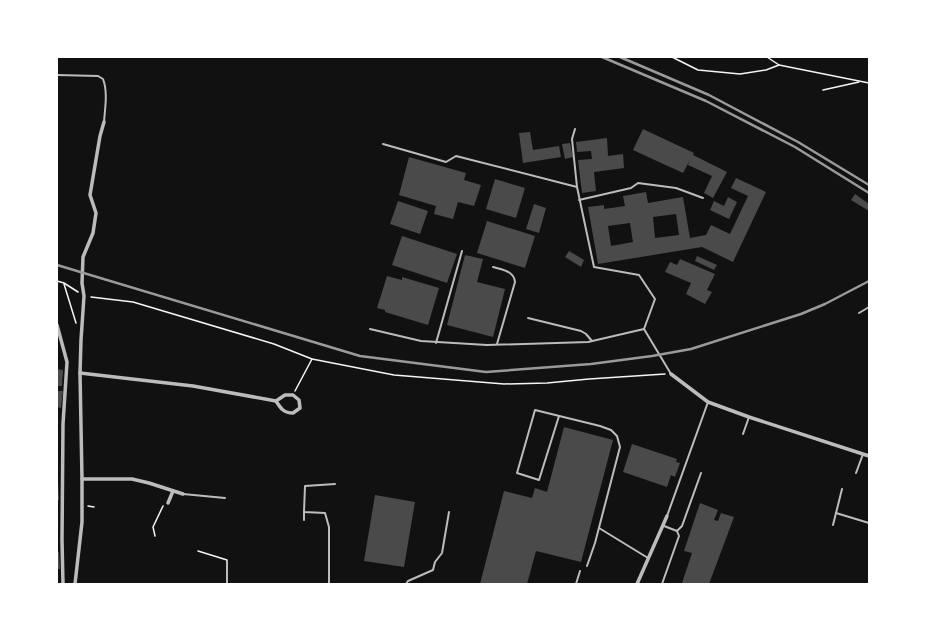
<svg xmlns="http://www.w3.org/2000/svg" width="926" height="641" viewBox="0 0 926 641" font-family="'Roboto Condensed',sans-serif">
<rect width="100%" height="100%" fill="#111"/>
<g fill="#4a4a4a" fill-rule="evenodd">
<path d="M643,129L694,153L693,155L727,172L713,198L704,193L712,176L688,165L690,160L683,173L633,150Z"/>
<path d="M530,132L533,150L559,146L561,157L523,163L519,133Z"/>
<path d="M607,138L608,156L623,154L624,168L594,172L596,191L582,193L578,160L592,159L591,151L577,152L576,142Z"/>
<path d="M570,143L573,157L565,159L562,144Z"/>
<path d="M409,157L466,173L464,180L481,185L474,206L458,202L453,219L434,214L436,206L399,195Z"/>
<path d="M736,178L766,192L733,262L702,247L598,264L588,207L604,205V209L625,206L623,196L646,192L648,203L683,197L690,238L706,235L711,225L730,234L748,196L731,188ZM676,214L679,235L655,238L653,217ZM630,223L633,242L611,246L608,226Z"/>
<path d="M495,179L525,188L516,218L486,209Z"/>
<path d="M855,194L869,204V211L851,200Z"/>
<path d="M728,197L737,202L729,219L710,210L714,201L724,206Z"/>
<path d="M398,201L428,211L420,234L390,224Z"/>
<path d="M534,204L546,208L539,233L526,229Z"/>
<path d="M487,221L535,236L525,268L477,253Z"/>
<path d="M402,236L457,254L447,283L392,265Z"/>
<path d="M569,251L584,260L581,267L565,257Z"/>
<path d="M465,255L483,259L477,282L505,289L493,337L447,325Z"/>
<path d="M697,256L717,265L714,270L695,261Z"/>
<path d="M680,259L715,274L707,290L712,292L705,304L686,294L691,283L665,272L670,262L677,265Z"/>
<path d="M387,276L402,280V277L439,288L428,325L385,312V310L377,308Z"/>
<path d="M57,369L63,370L62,386H57Z"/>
<path d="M57,391H63L61,408L57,407Z"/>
<path d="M564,427L613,440L581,562L536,551L527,584H480L504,491L532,498L535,488L547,492Z"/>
<path d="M632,444L677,459L676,462L680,463L675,477L671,475L667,487L623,472Z"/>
<path d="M57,481H58L59,500H57Z"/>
<path d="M375,495L415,502L404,567L364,561Z"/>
<path d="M700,503L718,510L714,520L718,521L721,513L734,517L709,584H685L682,583L692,553L684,551Z"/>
<path d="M57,552H59L60,569H57Z"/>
</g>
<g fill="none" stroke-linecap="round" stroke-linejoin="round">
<g stroke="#f5f5f5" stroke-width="1.5">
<path d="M672,57L698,70L740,74L766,70L779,65"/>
<path d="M767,57L779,65L869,83"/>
<path d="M823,90L859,82"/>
<path d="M57,281L64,283L78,292"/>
<path d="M64,284L76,323"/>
<path d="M91,297L133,302L274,344L312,359L394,375L504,384L547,383L589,379L665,374"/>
<path d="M295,391L312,359"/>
<path d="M88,506L94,507"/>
<path d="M155,536L153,527L163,506"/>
<path d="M198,551L227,560V584"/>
</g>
<g stroke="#bcbcbc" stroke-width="2">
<path d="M57,75L98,76L103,79C108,92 105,108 104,122"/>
<path d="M575,129L572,139L577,187"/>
<path d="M383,144L446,162L456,156L577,187L594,267L639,275L655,299L644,329"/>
<path d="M579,200L631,188L638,183L676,188L703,198"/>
<path d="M493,267C503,270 514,271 515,282L497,344"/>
<path d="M859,313L869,307"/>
<path d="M528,318L581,331L586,334L592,341"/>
<path d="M370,329L421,341L487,345L588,342L644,329L671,374"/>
<path d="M436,343L462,251"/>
<path d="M559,416L539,480L517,473L535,410L600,426L611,430L617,436L620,447L595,543L587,566"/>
<path d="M743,434L749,417"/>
<path d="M856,473L863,454"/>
<path d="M183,494L225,498"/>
<path d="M836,513L869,523"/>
<path d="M667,516L708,402"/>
<path d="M304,520V512"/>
<path d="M833,525L842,489"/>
<path d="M599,528L648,558"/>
<path d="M677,531L682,526L701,473"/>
<path d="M329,584V527L325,513L304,512L305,486L335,484"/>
<path d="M406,584L408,581L433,570L435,562L442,553L449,512"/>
<path d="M576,584L580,571"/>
<path d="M662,584L679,536L677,531L664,526"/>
</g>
<g stroke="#bcbcbc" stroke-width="3.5">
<path d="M57,325L67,362L63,424L62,540L63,584"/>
<path d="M80,373L193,386L276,401"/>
<path d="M671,374L708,402L749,417L869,456"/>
<path d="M285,395H293L299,400L300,408L293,413C284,413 281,409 276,401Z"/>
<path d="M82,479H132L149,483L183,494"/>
<path d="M168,503L173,491"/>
<path d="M75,584L82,522V479L80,373L81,340L84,296L82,283L83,257L93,233L96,213L90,195L100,136L104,122"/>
<path d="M637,584L667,516"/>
</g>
<g stroke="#9a9a9a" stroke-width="2.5">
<path d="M602,57L706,101L795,147L869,193"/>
<path d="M620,57L709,95L798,142L869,185"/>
<path d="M57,265L360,356L486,372L591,364L652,356L691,349L801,314L825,304L869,281"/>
</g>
</g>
<rect width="926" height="641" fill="none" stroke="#ffffff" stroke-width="116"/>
</svg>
